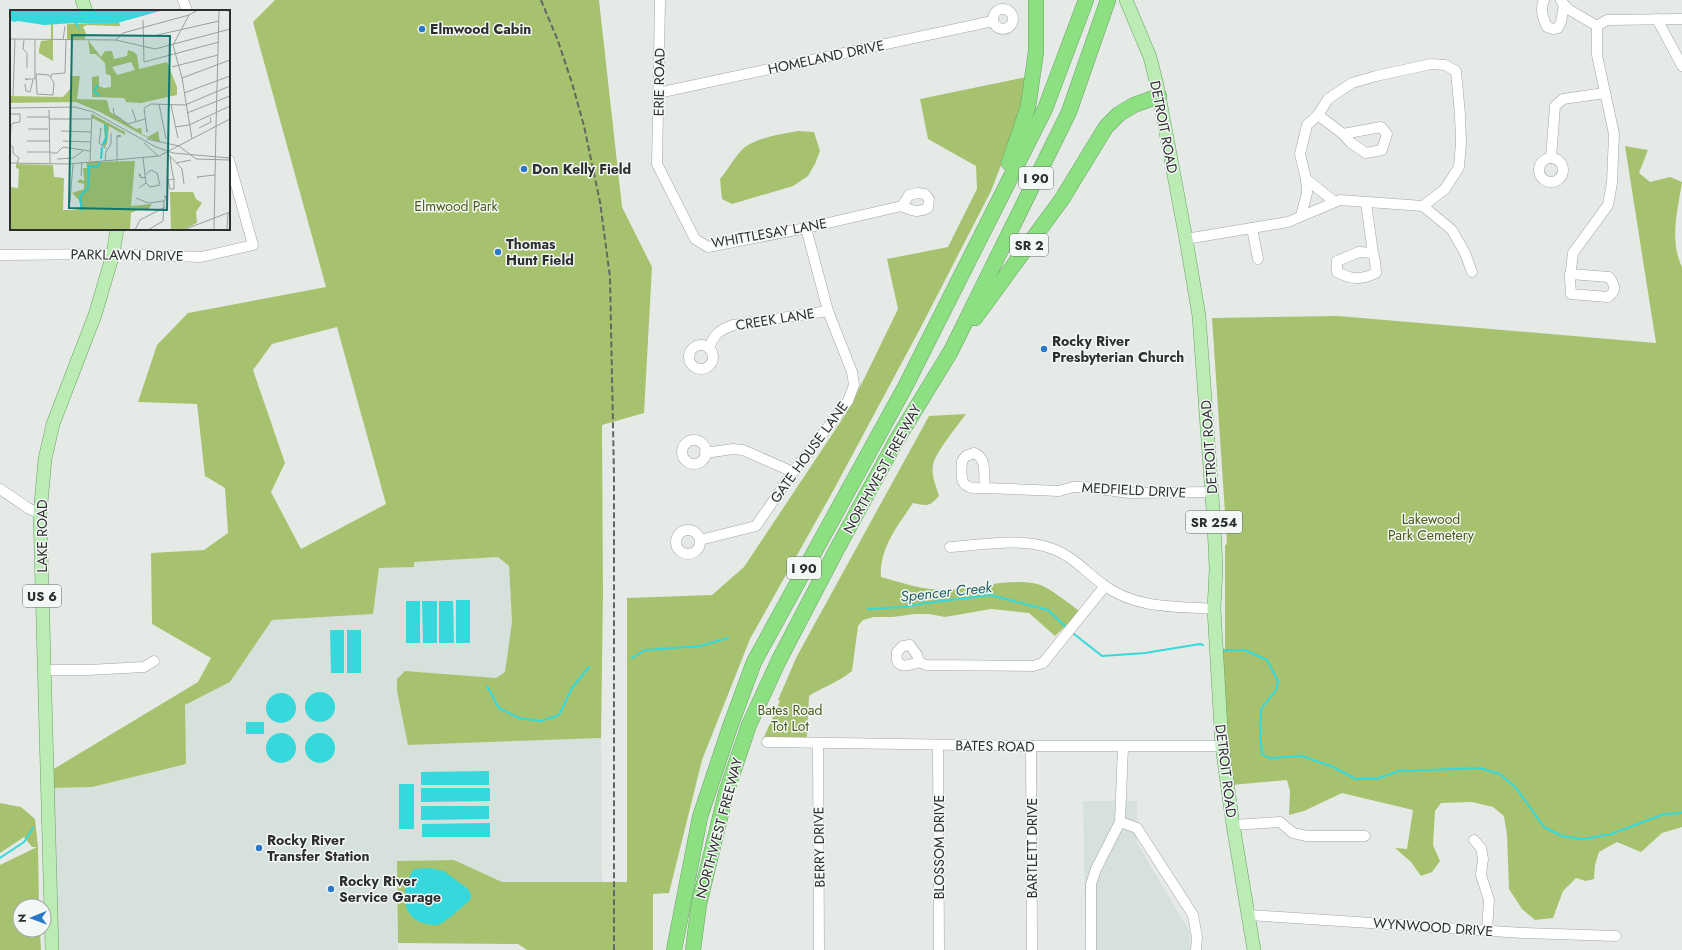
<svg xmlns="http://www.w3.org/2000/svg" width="1682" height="950" viewBox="0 0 1682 950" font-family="Jost,sans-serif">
<rect width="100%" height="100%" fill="#e5eae7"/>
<g fill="#d5e1da">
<path d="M498,557L509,566L512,622L505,672L496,678L405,671L408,745L601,738L602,882H502L454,860L397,861L398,950H55L52,788L92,787L185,705L230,682L272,620L372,614L379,568L413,567L414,562Z"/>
<path d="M1083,801H1137V843L1190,932V950H1086Z"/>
</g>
<g fill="#a7c26e" fill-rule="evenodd">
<path d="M275,0H599L622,207L652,267L644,413L602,425L603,593L601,738L408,745L397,691V679L405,671L496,678L505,672L512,622L509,566L498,557L414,562V567L379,568L373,614L272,620L230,682L185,705L186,764L92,787L52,788V770L198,682L211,658L152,624L151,553L204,550L228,533L225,488L205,476L197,404L138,402L157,345L188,313L326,287L253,22ZM337,327L386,504L301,549L271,492L285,463L253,370L272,344Z"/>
<path d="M1027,77L1016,127L991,191L922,325L833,491L750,639L702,760L669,893L653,894V950H527L518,944L398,943L397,861L454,860L502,882H627V598L712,595L744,567L845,415L865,377L898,309L887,259L948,247L977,189L976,166L928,139L920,99Z"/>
<path d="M798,131L814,132L820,151L815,164L808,176L793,186L732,204L722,199L720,179C727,171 737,153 745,147C760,137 781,134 798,131Z"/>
<path d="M1625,146L1648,150L1639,173L1650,182L1670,177L1682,182C1678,209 1669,240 1682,267V827L1662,833L1641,852L1617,842L1599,852L1595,865L1594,879L1586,881L1576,878L1563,891L1553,918L1535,920L1522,909L1509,889L1507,835L1504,816L1493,807L1472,802L1441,803L1435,811L1433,845L1440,861L1432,872L1421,876L1411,862L1395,848L1407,849L1413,810L1342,793L1304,811L1289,815L1290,791L1287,780L1232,785L1221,649L1233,650L1225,649V546L1227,543L1212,318L1338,316L1656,343Z"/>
<path d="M966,414C958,425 935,453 933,465C931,475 936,486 939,496C929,507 927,506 913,503C898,525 879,549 881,577C903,583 925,591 949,590C977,588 1010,578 1037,584C1046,585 1070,604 1078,610V614L1055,636L1029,613L991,609L945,617L929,614H915L893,617H874L863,620L858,626L852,671C839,682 823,687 809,696L807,737H764L780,701L778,700L797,656L929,416Z"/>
<path d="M0,803L21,807L35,819L38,847L39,906H20V930H40L41,950H0V865L37,847H32L24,837L0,853Z"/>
</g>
<g fill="#36d8db">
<rect x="456" y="600" width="14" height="43"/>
<rect x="406" y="601" width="14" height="42"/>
<path d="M422,601H437V643H423Z"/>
<path d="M439,601H453L454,643H439Z"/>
<path d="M330,630H344V673H331Z"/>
<rect x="347" y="630" width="14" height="43"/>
<circle cx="320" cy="707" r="15"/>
<circle cx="281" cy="708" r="15"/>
<rect x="246" y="722" width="18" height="12"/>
<circle cx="320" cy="748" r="15"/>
<circle cx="281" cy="748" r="15"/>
<path d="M489,771V785H421V772Z"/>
<rect x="399" y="784" width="15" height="45"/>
<path d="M421,788H490V801L421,802Z"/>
<path d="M421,806H489V819L421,820Z"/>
<path d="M490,823V837H422V824Z"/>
<path d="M430,868L444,871L468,889L471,895L470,900C464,905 445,923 438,925C433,926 428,924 423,923C399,916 402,886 414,869Z"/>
</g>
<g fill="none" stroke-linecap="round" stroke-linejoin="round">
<g stroke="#36d8db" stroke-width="2">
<path d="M868,609L903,607L926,603L991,595L1048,610L1065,626"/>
<path d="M1074,634L1102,656L1145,653L1200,644L1203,645"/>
<path d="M1224,650H1245L1267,660L1278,681L1276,690L1261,709L1260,735L1262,754L1269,758L1302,756L1331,766L1356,779H1376L1399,771L1480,768L1500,774L1516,788L1544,827L1562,836L1584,839L1611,834L1664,814L1682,813"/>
<path d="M632,658L645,650L700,646L728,638"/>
<path d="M487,686L499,708L519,718L541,721L559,715L572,688L589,667"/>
<path d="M0,858L24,842L33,828"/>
</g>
<defs>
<g id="minor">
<path d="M183,0L187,11"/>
<path d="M660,0L657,164L695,239L708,247L806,228L902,206C912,211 918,213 928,208L929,199L925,194L918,193L909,195L902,206"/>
<path d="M1544,0C1540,8 1543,19 1547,27L1553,29L1558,28L1561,22L1564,5"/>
<path d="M1561,1L1568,9L1597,26"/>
<circle cx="1003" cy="19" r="10"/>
<path d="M1657,19L1682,66"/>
<path d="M1597,26L1607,20L1682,19"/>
<path d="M658,93L993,21"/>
<path d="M1318,115L1343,134L1381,127L1387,134L1382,150L1366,153L1351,143L1343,134"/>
<path d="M1551,158L1555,106L1563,99L1605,93"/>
<circle cx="1551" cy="170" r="12"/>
<path d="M1335,202L1306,179L1300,154L1307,125L1318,115L1328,99L1352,83L1376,76L1431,64L1445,65L1456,71L1460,115L1461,143L1459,167L1445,189L1423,206"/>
<path d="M1366,203L1373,253L1359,252L1337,261V272C1352,280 1361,280 1376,273L1375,261L1373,253"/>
<path d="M1301,216L1307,193L1306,179"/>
<path d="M1252,228L1258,259"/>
<path d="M1186,239L1288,222L1340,200L1423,206L1452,230L1465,253L1472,272"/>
<path d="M0,255L113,254L201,257L253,245L229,160"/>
<path d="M1570,274L1609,277C1615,285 1617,291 1608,297L1571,294L1570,278L1573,253L1608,205L1612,183L1614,134L1597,55V26"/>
<circle cx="701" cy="357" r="12"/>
<path d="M709,349C713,334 720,330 733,325L828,311"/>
<circle cx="694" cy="452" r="12"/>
<path d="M705,453L733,449L743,450L793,472"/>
<path d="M985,488C962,490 960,483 962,461L966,456L974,453C988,458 983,476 985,488L1059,491L1073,487H1085L1129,493L1212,492"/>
<path d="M0,489L28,508L40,514"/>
<circle cx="688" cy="542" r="12"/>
<path d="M700,540L756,526L793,472L848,401L854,385L852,372L828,311L806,228"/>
<path d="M950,547C982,545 1017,538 1047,547C1072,554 1085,572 1105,586C1137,609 1177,606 1214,609"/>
<path d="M919,662C908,666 894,670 897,652L903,646L910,645L917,655L919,662L926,665L1033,666L1043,663L1105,586"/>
<path d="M44,670H88L144,667L154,661"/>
<path d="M767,742L1031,746H1222"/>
<path d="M818,744L819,950"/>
<path d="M938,745L939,950"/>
<path d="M1031,746L1032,950"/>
<path d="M1120,822L1137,828L1193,915L1197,937L1196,950"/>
<path d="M1233,825L1280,822L1293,833L1307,836H1365"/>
<path d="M1474,840L1481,848L1483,859L1481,875L1489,900L1487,930"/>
<path d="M1249,915L1523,933L1616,936"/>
<path d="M1091,950V884L1096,869L1120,822L1123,747"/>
</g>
<g id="major">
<path d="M82,0L86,11"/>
<path d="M1126,0L1150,57L1157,85L1186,239L1199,316L1214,524L1216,569L1214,609L1222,746L1233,825L1254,950"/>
<path d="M52,950L40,514L45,459L53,424L95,315L113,254L117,229"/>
</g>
<g id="highway">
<path d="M1009,163L1028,107L1036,52V0"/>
<path d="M975,318L1062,199L1106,127L1119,114L1134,105L1159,96"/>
<path d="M674,950L700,817L730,727L754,662L905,387L1045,109L1086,0"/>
<path d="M693,950L699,904L726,793L749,725L779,660L837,549L896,441L951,351L1069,112L1108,0"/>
</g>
</defs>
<use href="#minor" stroke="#a1a5a3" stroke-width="11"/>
<use href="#major" stroke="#6ba265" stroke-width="14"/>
<use href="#highway" stroke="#6ba265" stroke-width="16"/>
<use href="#minor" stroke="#fff" stroke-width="10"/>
<use href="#major" stroke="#baecb4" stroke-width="13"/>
<use href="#highway" stroke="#8ce082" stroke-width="15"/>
<path stroke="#636664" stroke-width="2" stroke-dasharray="6 3" stroke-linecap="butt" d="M541,0L558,41L572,83L584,126L600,202L610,277L614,476V950"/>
</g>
<g fill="#2a79c8" stroke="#f3f7f5" stroke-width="1.5">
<circle cx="422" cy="29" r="4"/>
<circle cx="524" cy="169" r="4"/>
<circle cx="498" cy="252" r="4"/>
<circle cx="1044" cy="349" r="4"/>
<circle cx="259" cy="848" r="4"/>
<circle cx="331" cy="889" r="4"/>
</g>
<g text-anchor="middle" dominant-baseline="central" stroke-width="3" stroke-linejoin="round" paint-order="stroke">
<g fill="#f3f7f5" stroke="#686b6a" stroke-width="1">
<rect x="1019" y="167" width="34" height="22" rx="3"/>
<rect x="1010" y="234" width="38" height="22" rx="3"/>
<rect x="1186" y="511" width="56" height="22" rx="3"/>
<rect x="787" y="557" width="34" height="22" rx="3"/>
<rect x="23" y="585" width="38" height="22" rx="3"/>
</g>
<g font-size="13" font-weight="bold" fill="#2d2f2e">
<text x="1036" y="178">I 90</text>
<text x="1029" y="245">SR 2</text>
<text x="1214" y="522">SR 254</text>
<text x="804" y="568">I 90</text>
<text x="42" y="596">US 6</text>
</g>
<g font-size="14" font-weight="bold" fill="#2d2f2e" stroke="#f3f7f5" text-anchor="start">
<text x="430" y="29">Elmwood Cabin</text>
<text x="532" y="169">Don Kelly Field</text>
<text x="506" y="244">Thomas<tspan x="506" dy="16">Hunt Field</tspan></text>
<text x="1052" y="341">Rocky River<tspan x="1052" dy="16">Presbyterian Church</tspan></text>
<text x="267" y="840">Rocky River<tspan x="267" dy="16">Transfer Station</tspan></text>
<text x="339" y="881">Rocky River<tspan x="339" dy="16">Service Garage</tspan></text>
</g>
<g font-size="14" fill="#2d2f2e" stroke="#f3f7f5">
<text transform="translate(826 57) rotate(-12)">HOMELAND DRIVE</text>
<text transform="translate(659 82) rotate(-89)">ERIE ROAD</text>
<text transform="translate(1164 127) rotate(79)">DETROIT ROAD</text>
<text transform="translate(769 233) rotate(-10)">WHITTLESAY LANE</text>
<text transform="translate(127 255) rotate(1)">PARKLAWN DRIVE</text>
<text transform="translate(775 319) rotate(-9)">CREEK LANE</text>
<text transform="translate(1209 447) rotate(-94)">DETROIT ROAD</text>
<text transform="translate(809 452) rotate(-54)">GATE HOUSE LANE</text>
<text transform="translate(882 469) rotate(-61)">NORTHWEST FREEWAY</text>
<text transform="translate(1134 490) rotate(3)">MEDFIELD DRIVE</text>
<text transform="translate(42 536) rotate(-90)">LAKE ROAD</text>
<text transform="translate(995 746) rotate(1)">BATES ROAD</text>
<text transform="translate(1226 771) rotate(83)">DETROIT ROAD</text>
<text transform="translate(719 828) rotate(-75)">NORTHWEST FREEWAY</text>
<text transform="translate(819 847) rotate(-91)">BERRY DRIVE</text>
<text transform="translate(939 847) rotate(-90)">BLOSSOM DRIVE</text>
<text transform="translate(1032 848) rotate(-90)">BARTLETT DRIVE</text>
<text transform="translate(1433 927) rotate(4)">WYNWOOD DRIVE</text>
</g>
<g font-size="14" fill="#4a5c19" stroke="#f3f7f5">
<text x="456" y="206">Elmwood Park</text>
<text x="1431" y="519">Lakewood<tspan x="1431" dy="16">Park Cemetery</tspan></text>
<text x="790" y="710">Bates Road<tspan x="790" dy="16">Tot Lot</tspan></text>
</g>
<g font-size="15" font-style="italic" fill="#236162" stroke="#f3f7f5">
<text transform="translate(946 592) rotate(-6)">Spencer Creek</text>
</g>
</g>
<g transform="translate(10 10)">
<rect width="220" height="220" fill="#e5eae7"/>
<path d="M109,12L110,16H104L77,15L73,17L76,23L75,29H57V14ZM41,14H43V51L29,43V40L31,31L41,30ZM78,30L91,47L95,41H102L104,49L117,46L118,40L124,42L127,45L129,59L157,52L167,77V85L131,93L116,92L114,88L82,87V67L89,66V76L94,78L101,77V68L100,65L96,64L95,53L86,44H80ZM121,52L125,60L107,65L102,57ZM61,66H70L67,89L97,90L100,102L126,119L131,118L132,124L138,127L148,121L150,132L138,128L92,103L66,92L0,93V86L53,87L61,78ZM82,104L115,122V125L99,116L97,133L95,137L92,134L95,128L94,114L82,108ZM125,151L121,196L142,194L138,200L130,199L121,203L120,220H0V177L8,178L9,159L6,158V154L43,155L44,167L54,168L53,200H64L71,198L69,190L62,183L74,179V174L67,172L70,169L74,171L73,158H77L76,152ZM160,182H183L186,189L192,193L186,202L187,213L172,220H161Z" fill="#a7c26e" fill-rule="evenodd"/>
<path d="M0,0H154L107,13H67L71,22L64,13L34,15L8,11L4,12L0,10Z" fill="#36d8db"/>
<path fill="none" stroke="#36d8db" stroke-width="2" d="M88,75L84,81L90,86M93,135L96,128L95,115M91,149L92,137M72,201L70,186L78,178L79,156L87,157L90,152"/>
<path fill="none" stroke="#9b9f9d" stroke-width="1" d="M208,0L220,1M179,5L163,35L172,68L182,129M133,10L134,52L209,32M133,26H143L209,11M0,29L106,30L145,39L220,19M14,30L13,39L17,43V58M53,30L55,16M106,30L113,23L179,5L188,0M162,57L208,45M26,64L39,65L44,73L43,85L27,84ZM41,67L42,64L55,63L56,30M172,68L220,50M18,70L15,69H25V30M15,74L16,81L20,82L23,70M174,83L220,66M3,86L5,29M149,94L156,129M161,95L168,128M0,98L65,97L83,102L146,137L163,143L220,148M103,98L104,104L118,114L135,109M122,99L126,111M39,100L40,154M177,103L220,86M0,104H10V112L3,113L1,116L0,135L3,137V143M17,107H39M39,109H81M206,116L209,0M165,117L179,115L220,96M189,118L201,112L200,107M18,119H38M137,119V122L134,98L141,94L175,95L220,76M90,120L91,118L89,133L97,139M51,121L81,122M137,129L169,136M17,131H40M53,131L81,132M134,133L148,146M169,136L186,149L220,150M17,142H41M3,143L9,148L7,153M41,143H47L53,137L80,141M157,143L172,159L174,174M160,146L162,161L164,169V179H160L158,170L164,169M47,149L63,148L73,141M80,151L82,104M95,151L96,142L101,134V123M107,151V127L111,126L108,125L107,127M0,153L59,154L149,146L220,109M166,153L181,150M71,166L72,152M131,168L129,164H130L131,168L136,167M189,168L187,167L205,165M136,173L140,177L150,175L147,163L141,160L136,164M129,178L136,173L133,148M126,188L138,193L154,191M60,192L63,154M125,220L130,210L155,197M138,220L153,211L154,191L157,187L154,186L156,188M173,220L220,202M204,220L206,116M217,220L218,203"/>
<path fill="#0f766e" fill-opacity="0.15" stroke="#0f766e" stroke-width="2" d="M62,25L160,26L157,200L59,198Z"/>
<rect width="220" height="220" fill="none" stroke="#2d2f2e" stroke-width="2"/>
</g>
<g transform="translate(32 918) rotate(269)"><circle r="19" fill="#f3f7f5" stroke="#a4a7a5"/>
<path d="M0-3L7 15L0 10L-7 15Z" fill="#2a79c8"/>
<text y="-6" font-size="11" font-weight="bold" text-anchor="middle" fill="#2d2f2e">N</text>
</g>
</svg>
